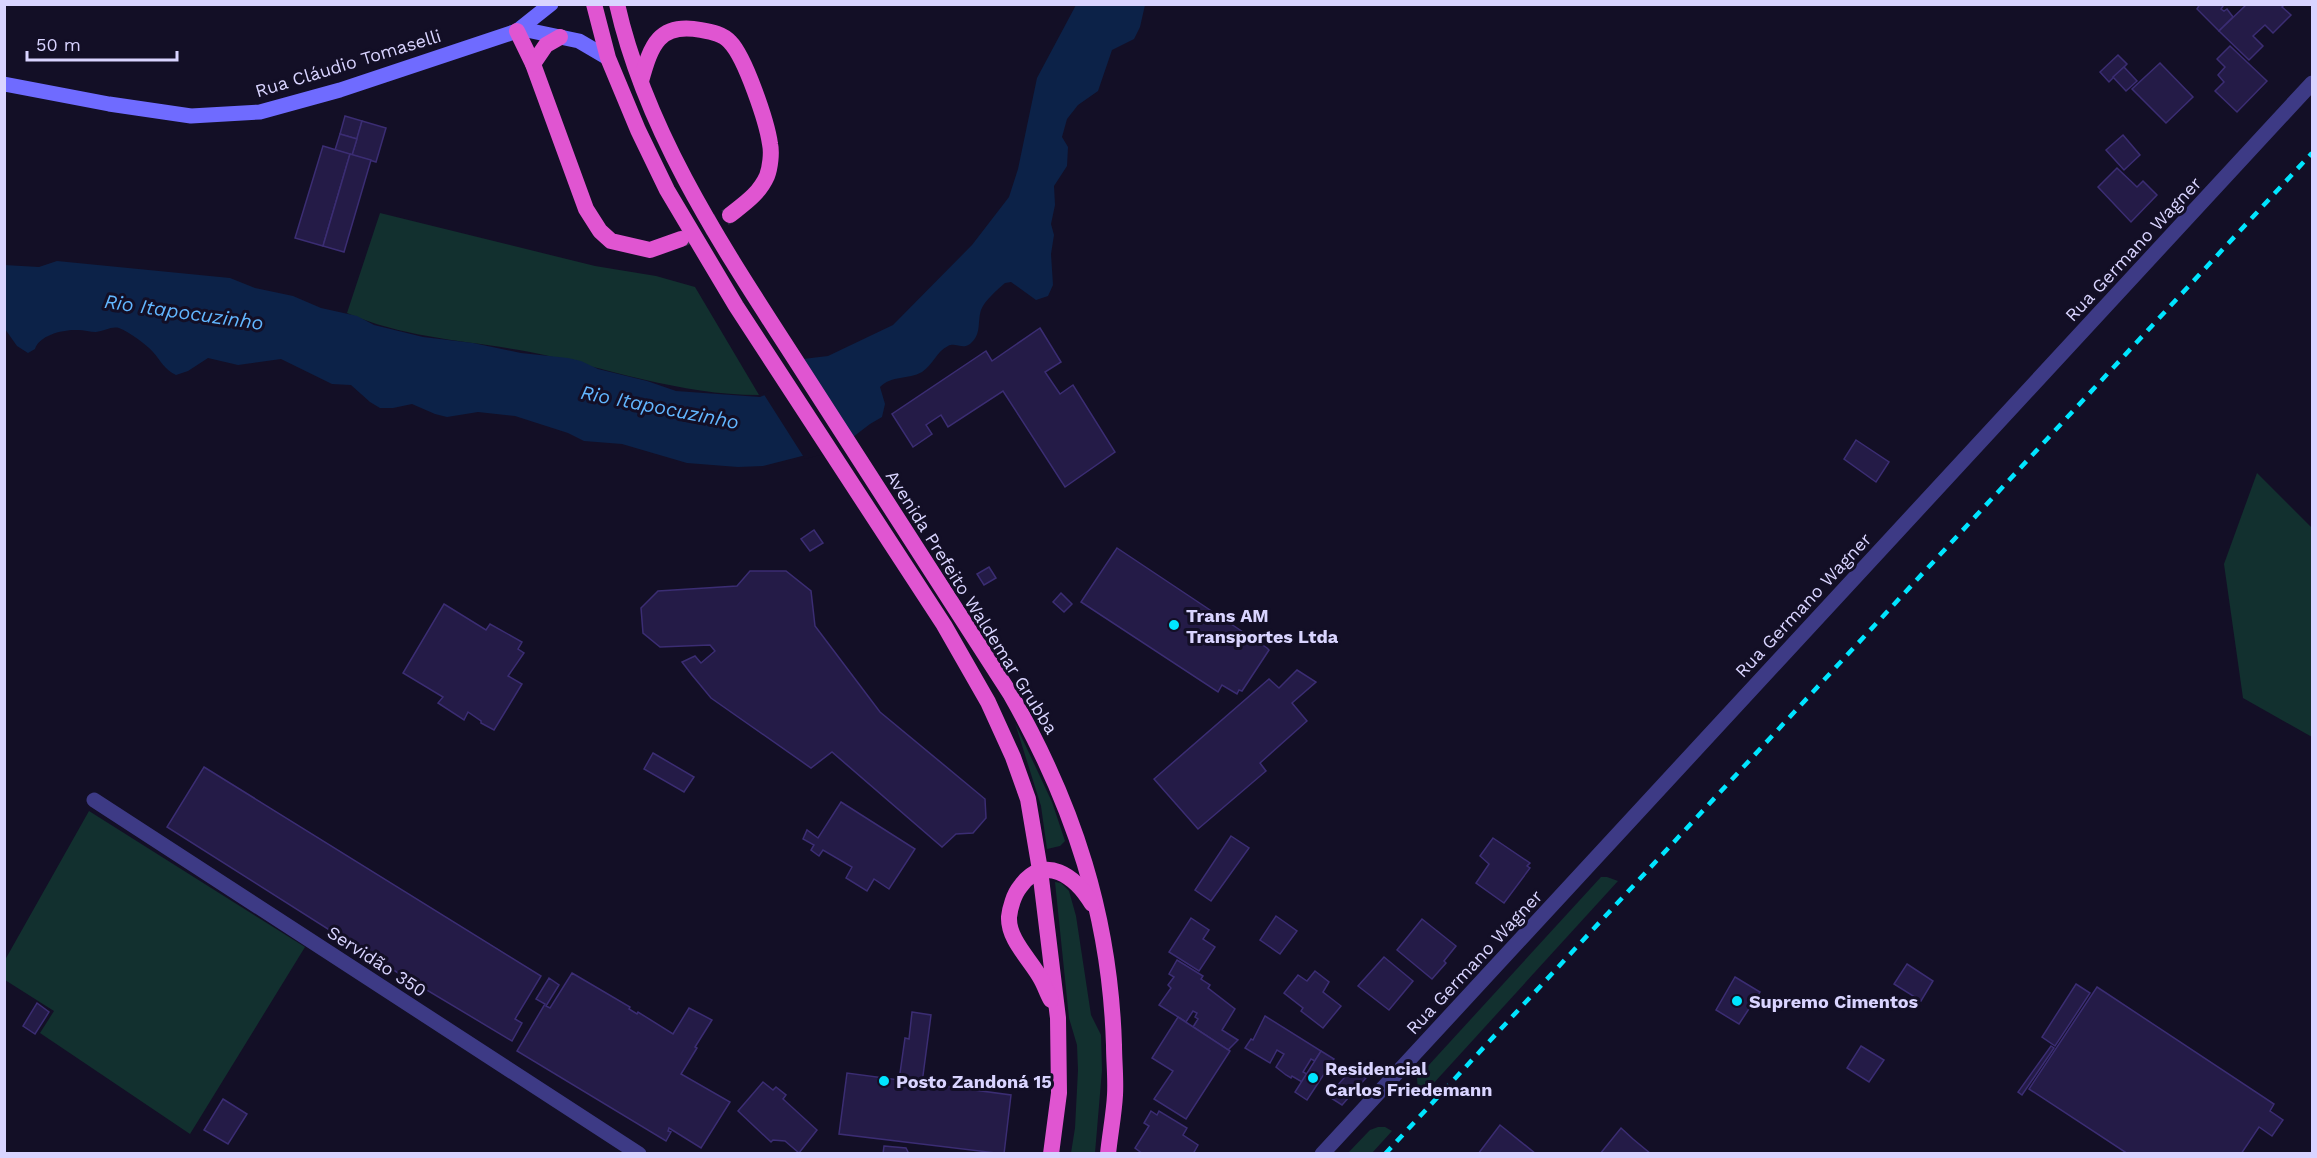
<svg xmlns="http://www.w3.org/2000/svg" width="2317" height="1158" viewBox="0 0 2317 1158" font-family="'Work Sans',sans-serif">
<rect width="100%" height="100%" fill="#130f26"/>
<g fill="#12302f">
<path d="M380,213L595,266L656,276L695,287L759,395C679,395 608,368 530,352C467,340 407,339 347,313Z"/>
<path d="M2257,473L2312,528V737L2243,698L2224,564Z"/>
<path d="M1015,723L1052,802L1065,841L1060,846L1047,849L1041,806Z"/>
<path d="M89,811L305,947L190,1134L40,1033L54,1011L5,980V960Z"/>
<path d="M1601,877H1607L1618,881L1422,1096L1418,1091L1417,1078Z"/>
<path d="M1055,882L1061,883L1069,891L1076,916L1091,1015L1101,1035L1102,1070L1095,1153H1071L1075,1128L1078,1070L1077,1045L1069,1018Z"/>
<path d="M1378,1127H1385L1392,1131L1372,1153H1348L1370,1130Z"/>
</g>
<g fill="#0c2248">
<path d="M1076,5H1145L1140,27L1134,39L1112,50L1098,91L1078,105L1067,119L1062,137L1068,147L1067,166L1054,186L1055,205L1051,224L1054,235L1051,254L1053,285L1048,296L1036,300L1011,282L1005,283C997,290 985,300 981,310C977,323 982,334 970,344C962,350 956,342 948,346C936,352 933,365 922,372C908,380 892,375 880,387L885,404L882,417L870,424L853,437L803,359L828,356L893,325L972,245L1009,197L1018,169L1037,78Z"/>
<path d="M57,261L230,278L255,288L293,296L321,308L357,316L374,325L423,337L473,343L521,353L568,358L581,361L598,369L647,381L676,391L760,397L772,392L806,455L763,466L738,467L687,463L622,444L584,441L568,433L515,416L478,412L447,417L435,414L412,404L393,408H380L370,402L351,385L332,384L281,359L238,365L208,358L188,371L176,375C164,369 161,361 153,352C146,344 129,332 119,328C112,326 104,331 96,332C90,332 84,330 78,330C64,329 39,335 35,349L28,353L17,346L5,329L4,265L39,267Z"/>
</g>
<path fill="#130f26" d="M780,374L831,452L805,459L763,393L770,390Z"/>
<g fill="#241b47" stroke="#3b2d73" stroke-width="1.5">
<path d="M2200,4H2221L2223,6L2221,9L2224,11L2227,9L2233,17L2219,31L2197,9Z"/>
<path d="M2247,4H2285L2282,7L2291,15L2273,33L2265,25L2253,36L2263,46L2249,60L2219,31Z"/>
<path d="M2230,46L2267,81L2237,112L2215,91L2224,82L2218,75L2225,67L2217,59Z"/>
<path d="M2118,55L2127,64L2109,82L2100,72Z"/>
<path d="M2160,63L2193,97L2166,123L2132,89Z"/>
<path d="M2124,67L2137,81L2126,91L2113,77Z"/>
<path d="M345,116L362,121L357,139L340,134Z"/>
<path d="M362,121L386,128L376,162L352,155Z"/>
<path d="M340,134L357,139L352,155L335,150Z"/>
<path d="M2123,135L2140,155L2124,170L2106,150Z"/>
<path d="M323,146L350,154L323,246L295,238Z"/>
<path d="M350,154L371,160L344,252L323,246Z"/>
<path d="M2117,168L2137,187L2143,181L2157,195L2131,222L2098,187Z"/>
<path d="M1040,328L1061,362L1045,372L1060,394L1073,385L1115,452L1065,487L1003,391L948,427L941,415L926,425L932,434L913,447L892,414L986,351L992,361Z"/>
<path d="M1856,440L1889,462L1876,482L1844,459Z"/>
<path d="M814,530L823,543L810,551L801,539Z"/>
<path d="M1117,548L1267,648L1269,650L1242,691L1239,690L1237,694L1222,685L1218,692L1081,602Z"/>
<path d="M989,567L996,578L984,585L977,574Z"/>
<path d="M750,571H786L811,591L815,626L880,712L985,799L986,818L973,833L956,834L942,847L832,752L811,768L711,698L692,675L682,662L695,656L701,663L715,651L710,645L660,647L643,633L641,608L658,591L737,586Z"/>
<path d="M1061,593L1072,604L1064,612L1053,602Z"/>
<path d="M444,604L486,630L490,624L522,642L518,649L524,653L508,676L522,684L494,730L481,723V721L468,712L464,720L438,703L443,697L403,673Z"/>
<path d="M1297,670L1316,682L1292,703L1307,721L1260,763L1266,771L1198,829L1154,779L1269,679L1279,688Z"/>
<path d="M653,753L694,777L684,792L644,769Z"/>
<path d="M204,767L541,976L515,1019L522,1023L512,1041L380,962L167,827Z"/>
<path d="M841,802L915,849L889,889L874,879L867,891L846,878L852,867L823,850L819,856L811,850L814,845L803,839L807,830L818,838Z"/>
<path d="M1231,836L1249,848L1211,901L1195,890Z"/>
<path d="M1493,838L1530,863L1527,866L1530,868L1504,903L1476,883L1489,864L1480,856Z"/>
<path d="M1276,916L1297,931L1280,954L1260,940Z"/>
<path d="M1191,918L1209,930L1203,939L1215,947L1199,971L1169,952Z"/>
<path d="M1422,919L1456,946L1444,961L1446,963L1432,979L1397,950Z"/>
<path d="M1384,957L1413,981L1389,1010L1358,986Z"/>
<path d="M1177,960L1203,976L1201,979L1210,985L1208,988L1235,1009L1222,1030L1238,1040L1228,1050L1193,1027L1198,1019L1195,1017L1197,1013L1193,1011L1186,1022L1159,1005L1171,988L1168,985L1174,977L1169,974Z"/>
<path d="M1907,964L1933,981L1921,1001L1894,984Z"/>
<path d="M1315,971L1329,982L1323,992L1341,1006L1323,1028L1301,1011L1303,1008L1284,993L1298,975L1307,981Z"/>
<path d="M572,973L630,1007L629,1009L637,1014L638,1012L673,1034L689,1008L712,1020L695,1047L697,1048L681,1074L730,1102L701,1148L669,1128L668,1131L671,1132L666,1141L517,1051L545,1004L536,999L549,978L559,985L546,1006L550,1008Z"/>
<path d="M1735,977L1760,992L1739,1024L1716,1010Z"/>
<path d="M2076,984L2090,993L2055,1046L2042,1037Z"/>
<path d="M2097,987L2274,1104L2270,1111L2283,1120L2272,1136L2259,1127L2241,1154H2128L2029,1089Z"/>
<path d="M37,1003L49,1012L35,1034L23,1026Z"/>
<path d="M912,1012L931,1015L922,1083L1011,1095L1004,1154L839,1134L847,1073L899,1080L905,1038L909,1039Z"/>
<path d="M1265,1016L1321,1051L1315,1061L1311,1059L1303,1072L1307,1074L1302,1082L1292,1076L1291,1078L1286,1075L1276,1067L1284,1054L1277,1050L1270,1063L1245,1048L1251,1039L1253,1040Z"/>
<path d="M1178,1017L1230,1051L1186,1119L1154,1099L1173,1071L1152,1058Z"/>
<path d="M1861,1046L1884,1060L1869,1082L1847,1068Z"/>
<path d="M2051,1046L2054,1048L2022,1095L2018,1092Z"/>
<path d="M1321,1051L1334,1059L1307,1100L1295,1092Z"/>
<path d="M1352,1069L1366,1078L1342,1105L1328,1096Z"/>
<path d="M763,1082L773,1090L776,1087L786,1095L783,1099L817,1130L799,1153L785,1141L773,1140L771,1142L738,1111Z"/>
<path d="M223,1099L247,1114L228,1144L204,1130Z"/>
<path d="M1151,1111L1157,1115L1159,1111L1187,1128L1183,1135L1198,1145L1193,1154H1143L1135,1148L1149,1126L1144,1123Z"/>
<path d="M1500,1125L1536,1154H1478Z"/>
<path d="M1621,1128L1633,1139L1651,1154H1600Z"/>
<path d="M884,1146L906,1148L909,1154H883Z"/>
</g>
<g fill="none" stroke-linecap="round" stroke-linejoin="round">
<path stroke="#312d47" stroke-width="16" stroke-dasharray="16 8" stroke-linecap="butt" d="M682,239L730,215"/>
<path stroke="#3d3a85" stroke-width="15" d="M94,800L639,1154"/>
<path stroke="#3d3a85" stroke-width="15" d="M1322,1154L2312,83"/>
<g stroke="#6f6bff" stroke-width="15">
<path d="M522,29L579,41L608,58"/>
<path d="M4,84L109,104L191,116L260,112L340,90L517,31L551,4"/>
</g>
<g stroke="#e055d1" stroke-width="16">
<path d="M594,4L608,58L638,130L667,190L736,306L944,625L988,702L1013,757L1028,799L1040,870L1058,1018L1059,1093L1051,1154"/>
<path d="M617,4C647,137 728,255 800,367C870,477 941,586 1011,695C1074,806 1110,916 1114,1045C1114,1061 1116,1078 1115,1095C1114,1114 1110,1134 1108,1154"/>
<path d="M517,31L533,64L586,209L600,231L611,241L650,250L681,239"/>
<path d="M533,64L546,45L560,37"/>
<path d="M641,81C651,45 659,22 701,30C712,32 723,34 730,42C745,57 767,122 770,144C772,153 770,168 767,176C759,194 745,203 730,215"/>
<path d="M1051,1000C1047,993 1045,986 1041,979C1031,960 1008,940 1009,917C1010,908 1014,894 1020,887C1044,852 1076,877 1092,904"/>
</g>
<path stroke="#00e5ff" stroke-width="4.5" stroke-dasharray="9 8" stroke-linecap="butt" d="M1385,1154L2312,153"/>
</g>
<g fill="#00e5ff" stroke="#130f26" stroke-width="2">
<circle cx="1174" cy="625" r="6"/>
<circle cx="1737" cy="1001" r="6"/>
<circle cx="1313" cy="1078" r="6"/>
<circle cx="884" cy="1081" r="6"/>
</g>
<g text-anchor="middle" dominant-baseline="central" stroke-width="6" stroke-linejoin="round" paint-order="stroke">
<g font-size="18" fill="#d9d4ff" stroke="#130f26">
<text transform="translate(348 63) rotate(-17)">Rua Cláudio Tomaselli</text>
<text transform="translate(2133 249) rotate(-47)">Rua Germano Wagner</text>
<text transform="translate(972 602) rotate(58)">Avenida Prefeito Waldemar Grubba</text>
<text transform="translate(1803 605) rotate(-47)">Rua Germano Wagner</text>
<text transform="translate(377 961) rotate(33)">Servidão 350</text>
<text transform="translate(1474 962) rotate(-47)">Rua Germano Wagner</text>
</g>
<g font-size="18" font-weight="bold" fill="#d9d4ff" stroke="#130f26" text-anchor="start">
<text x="1186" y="615">Trans AM<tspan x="1186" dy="21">Transportes Ltda</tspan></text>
<text x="1749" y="1001">Supremo Cimentos</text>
<text x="1325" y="1068">Residencial<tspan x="1325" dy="21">Carlos Friedemann</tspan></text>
<text x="896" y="1081">Posto Zandoná 15</text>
</g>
<g font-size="20" font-style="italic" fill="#62b6ff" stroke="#130f26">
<text transform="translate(184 312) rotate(8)">Rio Itapocuzinho</text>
<text transform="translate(660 407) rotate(11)">Rio Itapocuzinho</text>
</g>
</g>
<rect width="2317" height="1158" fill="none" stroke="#d9d4ff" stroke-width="12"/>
<path d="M27 51v9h150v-9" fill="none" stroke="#d9d4ff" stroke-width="3"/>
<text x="36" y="51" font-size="18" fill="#d9d4ff" stroke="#130f26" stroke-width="4.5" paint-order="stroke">50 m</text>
</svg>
